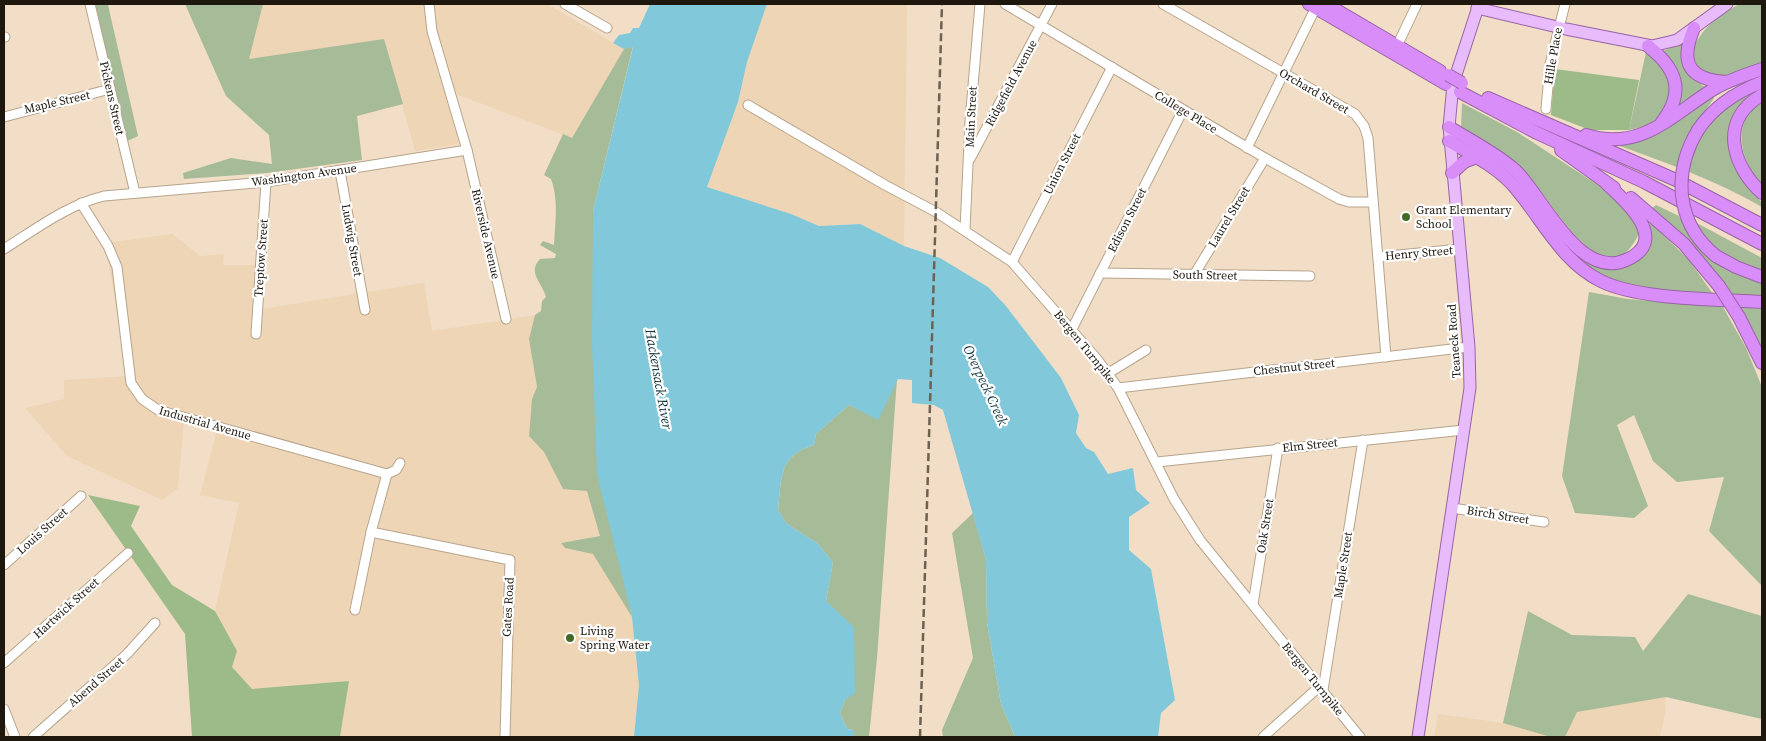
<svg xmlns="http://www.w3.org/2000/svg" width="1766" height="741" viewBox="0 0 1766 741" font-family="'Source Serif 4',serif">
<rect width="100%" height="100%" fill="#f2dec6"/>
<g fill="#edd5b6">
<path d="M263,4H547L624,49L572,138L456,94L446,97L459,144L415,151L384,40L248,59Z"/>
<path d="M767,4H907L904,246L860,224L819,226L791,214L707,187L738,102L747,62Z"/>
<path d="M173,234L200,256L224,254L223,265H263L261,309L424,283L432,331L535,315L529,339L537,387L532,399L529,436L544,452L563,489L587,490L600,536L561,543L565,548L593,554L632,617L639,685L634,737H340L349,681L252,690L231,667L237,651L215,611L239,503L200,495L217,430L184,421L178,488L162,500L67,456L25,408L64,399V380L128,376L105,243Z"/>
<path d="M1666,697L1665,713L1660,737H1565L1577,712Z"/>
<path d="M1438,714L1503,723L1551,737H1434Z"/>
</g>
<g fill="#a6bb97">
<path d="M90,4H111L108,5L138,136L123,143Z"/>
<path d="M185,4H263L249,59L384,39L403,104L357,116L362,160L267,173L184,179L183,173L231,158L272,164L269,135L226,96Z"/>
<path d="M1739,4H1762V64C1732,75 1705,91 1691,52C1703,27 1716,17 1739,4Z"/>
<path d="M1683,43C1680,68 1686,74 1706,88L1673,115C1675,91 1681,70 1663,51Z"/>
<path d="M633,46L593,211L617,549L632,617L593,554L565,548L561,543L600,536L587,491L563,489L544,452L529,436L532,399L537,387L529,339L535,315L541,311L542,301L546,297C542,282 527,273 540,259L555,258L556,254L540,245L543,241L554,245C555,223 559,200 551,179L544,175L563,134L572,138L624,49Z"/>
<path d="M1646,52C1650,54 1656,56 1659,59C1672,73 1674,99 1663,114C1656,124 1640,128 1629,130Z"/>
<path d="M1752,92C1747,98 1738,106 1735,113C1719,150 1739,175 1762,203V207C1715,180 1665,162 1614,144L1713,96L1714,98L1683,144L1695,145L1723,108Z"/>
<path d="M1762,102V184C1740,163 1730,120 1762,102Z"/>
<path d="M1462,103L1517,132L1607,191L1632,214L1640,231C1608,305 1556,207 1532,180C1513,158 1486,144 1461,129Z"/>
<path d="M1656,205L1679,216L1692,240L1708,257L1741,276L1762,283V298L1731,295L1651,209Z"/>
<path d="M1650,222L1689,260L1713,294L1646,288L1614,282L1584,265V261L1610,268L1650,236Z"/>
<path d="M1695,222L1762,258V271C1729,257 1716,253 1695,222Z"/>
<path d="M1589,292L1628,299L1723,307L1746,348L1762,387V589L1761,585L1709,531L1724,477L1677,482L1653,461L1634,415L1617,425L1648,506L1634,518L1575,513L1562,476Z"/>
<path d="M1740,307L1762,309V351Z"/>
<path d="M897,379L877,658L869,737H854V730L847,729L840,713L845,700L826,601L833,562L817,543L787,524L778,510C782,477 778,456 814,445L816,434L849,405L878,419Z"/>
<path d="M973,513L986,560L987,623L1001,704L1015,737H943L942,730L973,658L952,533Z"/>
<path d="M1688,594L1762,616V719L1666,697L1577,712L1565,737H1551L1503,723L1528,611L1572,635L1635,637L1643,651Z"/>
</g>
<g fill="#9dba89">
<path d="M1555,69L1639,80L1629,130H1590L1551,115Z"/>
<path d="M88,495L140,506L131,526L172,585L215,611L237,651L232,667L252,689L349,681L340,737H192L185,634Z"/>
</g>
<path fill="#81c8da" d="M650,4H767L747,62L738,102L707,187L791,214L819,226L860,224L904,246L940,258L988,287L1006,306L1061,378L1079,415L1076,433L1086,448L1094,452L1108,474L1133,468L1136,490L1150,503L1129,517V550L1151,569L1175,700L1161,713L1158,737H1015L1001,704L987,623L986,560L943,410L934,405L912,403V380L898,379L878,420L849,405L816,434L814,445C778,456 782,477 778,510L787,524L817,543L833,562L826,601L854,627L855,693L845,700L840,713L847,729L854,730V737H634L639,685L632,617L597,474L592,344L593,211L633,47L624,49L613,43L619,35L630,33L633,28H639Z"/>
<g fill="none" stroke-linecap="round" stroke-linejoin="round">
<defs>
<g id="minor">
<path d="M90,4L135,193"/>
<path d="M565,4L607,28"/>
<path d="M1005,4L1265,158L1339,199L1349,202H1373"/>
<path d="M1163,4L1355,114L1364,126L1368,138L1386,357"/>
<path d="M4,37H5"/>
<path d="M1397,46L1417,4"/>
<path d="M748,105L885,185L936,212L1012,262L1097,359L1118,388L1174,499L1200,540L1360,737"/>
<path d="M1546,109L1550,64L1565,4"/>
<path d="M4,117L110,89"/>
<path d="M1247,148L1317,5"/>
<path d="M467,150L506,319"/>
<path d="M970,159L1052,4"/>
<path d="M340,171L365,310"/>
<path d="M81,203L108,246L117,267L131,383L142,399L158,410L387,474L396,470L400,463"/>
<path d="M965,229L970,121L980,4"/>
<path d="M4,249C36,229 67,205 104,196L266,182L467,150L432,31L429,4"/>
<path d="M1378,257L1460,249"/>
<path d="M1012,262L1112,67"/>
<path d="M1100,273L1310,276"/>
<path d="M1194,275L1265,158"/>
<path d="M1072,329L1183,110"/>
<path d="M256,334L266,182"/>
<path d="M1107,374L1146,350"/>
<path d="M1118,388L1469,347"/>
<path d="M1157,462L1464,430"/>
<path d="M1452,508L1544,522"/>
<path d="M371,532L510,560L505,737"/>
<path d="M4,565L81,496"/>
<path d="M1253,604L1278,448"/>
<path d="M355,610L371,532L387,474"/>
<path d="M4,663L128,553"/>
<path d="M1323,690L1363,440"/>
<path d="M4,709L15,737"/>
<path d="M33,737L127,654L155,623"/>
<path d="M1263,737L1320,686"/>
</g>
<g id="major">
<path d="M1477,8L1566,29L1652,46L1677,40L1727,4"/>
<path d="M1418,737L1470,388L1469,347L1449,127L1453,84L1479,4"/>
</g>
<g id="highway">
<path d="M1309,4L1446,84"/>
<path d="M1326,4L1440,71"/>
<path d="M1694,28C1679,63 1689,80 1727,82"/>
<path d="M1648,46C1676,68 1686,91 1662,122"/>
<path d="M1460,92L1537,133L1644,182L1762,244"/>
<path d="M1762,95C1719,119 1731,165 1762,193"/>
<path d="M1488,98L1676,180L1762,225"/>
<path d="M1449,127C1471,141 1496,153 1516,171C1542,196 1579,281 1626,260C1671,241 1626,201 1607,184"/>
<path d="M1698,130C1714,106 1736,92 1762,82"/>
<path d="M1586,135C1640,152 1671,116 1712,90C1728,80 1745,75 1762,69"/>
<path d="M1449,141C1471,154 1494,165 1512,184C1541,216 1560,261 1601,281C1639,300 1718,299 1762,302"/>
<path d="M1561,150L1614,188"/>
<path d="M1452,173L1464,162L1477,157"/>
<path d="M1631,198L1684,244L1719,286"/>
<path d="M1716,256L1736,267L1762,277"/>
<path d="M1739,317L1762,363"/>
</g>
</defs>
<use href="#minor" stroke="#b7a48c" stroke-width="11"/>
<use href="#major" stroke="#9864a6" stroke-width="13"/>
<use href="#highway" stroke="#9864a6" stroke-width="14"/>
<use href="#minor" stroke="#fff" stroke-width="9"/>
<use href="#major" stroke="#e8bbfb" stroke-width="11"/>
<use href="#highway" stroke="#d98df8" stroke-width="12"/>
<path stroke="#6d6152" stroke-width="2.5" stroke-dasharray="8 4" stroke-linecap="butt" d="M920,737L942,4"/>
<defs>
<g id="highway-bridge">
<path d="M1448,75L1462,83"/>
<path d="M1698,130C1672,173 1676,224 1716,256"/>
<path d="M1719,286L1739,317"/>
</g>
</defs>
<use href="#highway-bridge" stroke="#9864a6" stroke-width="14" stroke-linecap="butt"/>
<use href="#highway-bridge" stroke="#d98df8" stroke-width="12"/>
</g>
<g fill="#446b26" stroke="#fff" stroke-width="2">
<circle cx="1406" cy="217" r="5"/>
<circle cx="570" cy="638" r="5"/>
</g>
<g text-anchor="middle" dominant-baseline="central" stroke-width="4.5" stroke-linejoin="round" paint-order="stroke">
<g font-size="12" fill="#1e170e" stroke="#fff">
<text transform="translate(1553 56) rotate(-80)">Hille Place</text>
<text transform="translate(1011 83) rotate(-62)">Ridgefield Avenue</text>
<text transform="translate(1314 91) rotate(30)">Orchard Street</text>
<text transform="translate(112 98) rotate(77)">Pickens Street</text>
<text transform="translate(57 102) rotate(-13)">Maple Street</text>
<text transform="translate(1186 112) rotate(31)">College Place</text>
<text transform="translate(971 117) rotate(-87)">Main Street</text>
<text transform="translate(1062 164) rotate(-63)">Union Street</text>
<text transform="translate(304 175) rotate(-8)">Washington Avenue</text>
<text transform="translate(1229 217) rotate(-59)">Laurel Street</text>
<text transform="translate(1127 220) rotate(-63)">Edison Street</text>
<text transform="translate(486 234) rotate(77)">Riverside Avenue</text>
<text transform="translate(352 240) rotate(80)">Ludwig Street</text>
<text transform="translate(1419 253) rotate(-5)">Henry Street</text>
<text transform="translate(261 258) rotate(-86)">Treptow Street</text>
<text transform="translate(1205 275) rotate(1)">South Street</text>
<text transform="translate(1454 341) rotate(-94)">Teaneck Road</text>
<text transform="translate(1085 347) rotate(51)">Bergen Turnpike</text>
<text transform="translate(1294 367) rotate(-6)">Chestnut Street</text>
<text transform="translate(205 423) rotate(16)">Industrial Avenue</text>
<text transform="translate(1310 445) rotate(-6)">Elm Street</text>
<text transform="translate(1498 515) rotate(9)">Birch Street</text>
<text transform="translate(1265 526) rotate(-81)">Oak Street</text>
<text transform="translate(42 531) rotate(-42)">Louis Street</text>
<text transform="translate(1343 565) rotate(-81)">Maple Street</text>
<text transform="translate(508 607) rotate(-87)">Gates Road</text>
<text transform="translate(66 608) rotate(-42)">Hartwick Street</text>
<text transform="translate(1313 679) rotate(51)">Bergen Turnpike</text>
<text transform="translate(96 682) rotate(-41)">Abend Street</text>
</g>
<g font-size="12" fill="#1e170e" stroke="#fff" text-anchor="start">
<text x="1416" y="210">Grant Elementary<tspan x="1416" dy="14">School</tspan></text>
<text x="580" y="631">Living<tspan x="580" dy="14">Spring Water</tspan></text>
</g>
<g font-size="14" font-style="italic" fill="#13363e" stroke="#fff">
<text transform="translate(659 379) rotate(80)">Hackensack River</text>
<text transform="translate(986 385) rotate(65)">Overpeck Creek</text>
</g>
</g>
<rect width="1766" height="741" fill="none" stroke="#1e170e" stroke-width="10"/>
</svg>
